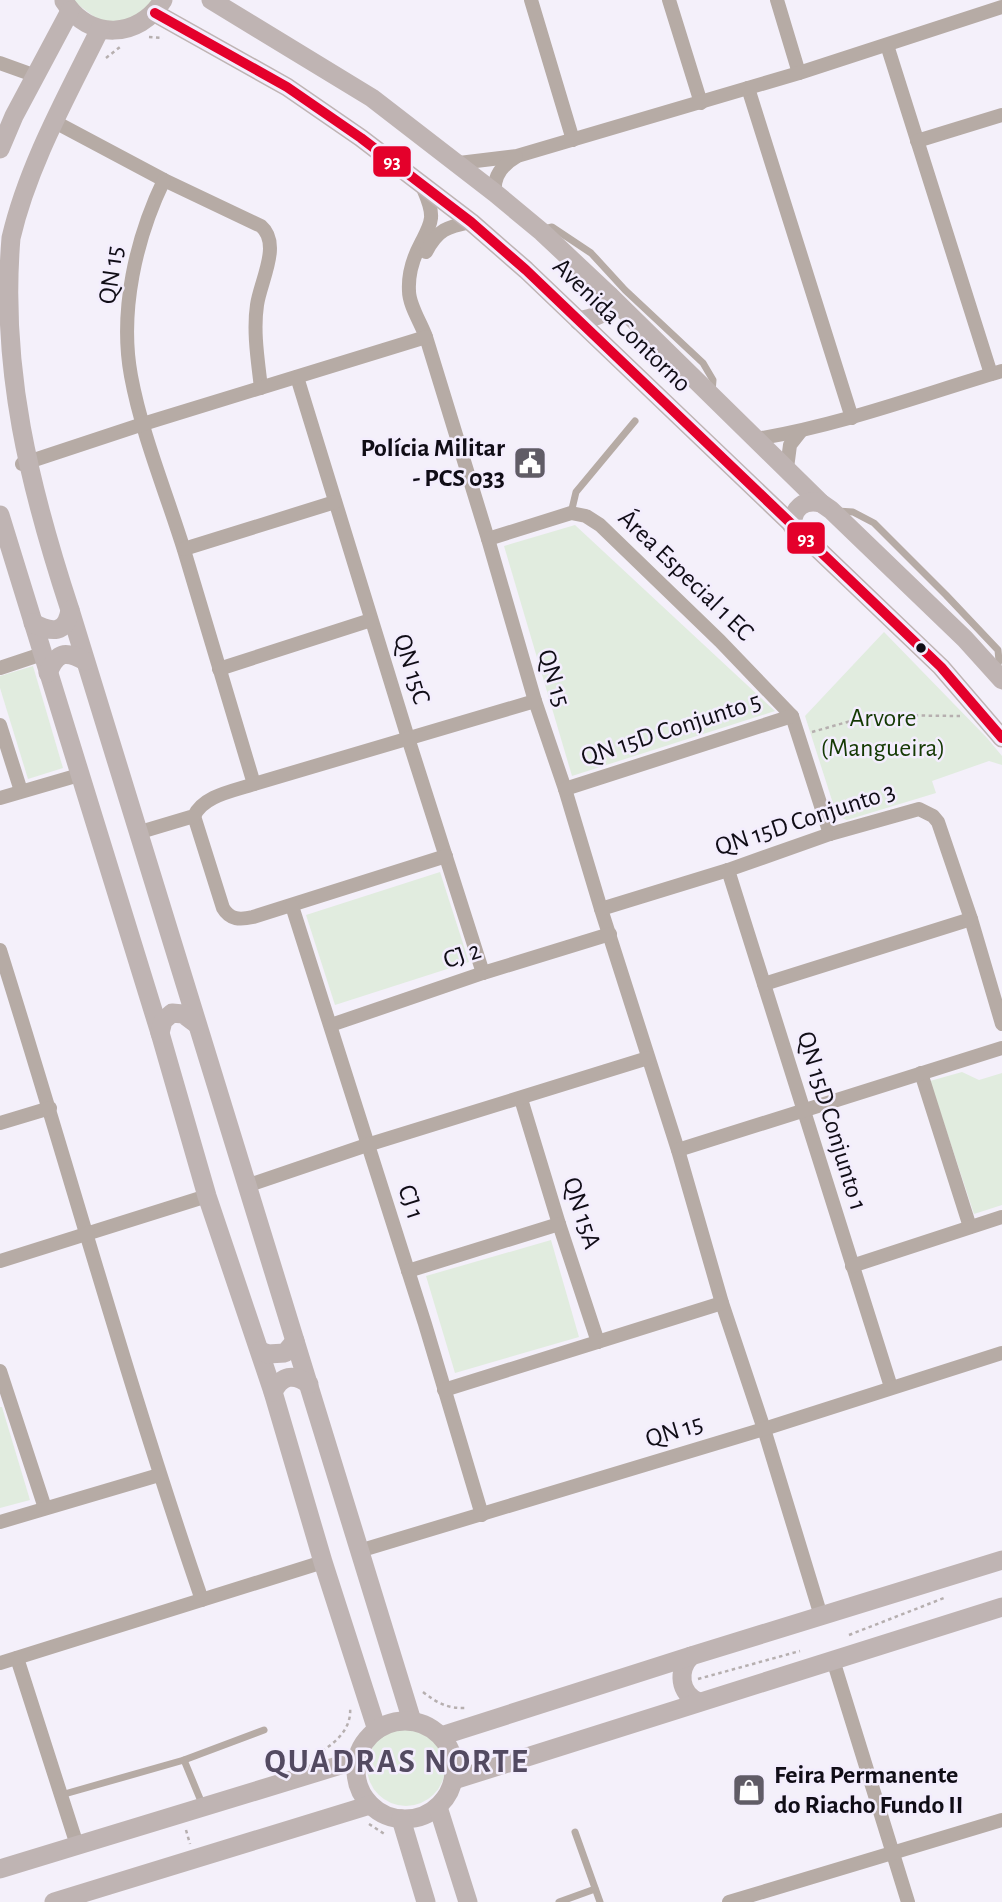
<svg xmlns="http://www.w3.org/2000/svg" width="1002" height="1902" viewBox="0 0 1002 1902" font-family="'Alegreya Sans',sans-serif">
<rect width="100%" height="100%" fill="#f4f0fa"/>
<g fill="#e1ecdf">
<path d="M72,0H158L135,21L101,22Z"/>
<path d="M575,525L775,711L572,776L504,546Z"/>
<path d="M884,632L987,738L1002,756V765L989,761L932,781L936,793L847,820L837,816L805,716Z"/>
<path d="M33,666L63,768L28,779L0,688V676Z"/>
<path d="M440,872L469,962L335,1005L306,915Z"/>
<path d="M962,1072L979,1080L1002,1073V1205L974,1214L930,1081Z"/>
<path d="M551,1240L579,1337L455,1373L426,1276Z"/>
<path d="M0,1407H2L30,1500L0,1508Z"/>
<circle cx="406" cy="1767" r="39"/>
</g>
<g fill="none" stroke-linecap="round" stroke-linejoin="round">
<g stroke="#b6afaf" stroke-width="2.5" stroke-dasharray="3.5 3.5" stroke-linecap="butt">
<path d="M149,37L163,38"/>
<path d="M106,58L120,47"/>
<path d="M812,732L872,715L960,716"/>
<path d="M849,1635L944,1598"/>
<path d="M698,1679L800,1651"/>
<path d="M423,1692C437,1703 448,1709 467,1708"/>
<path d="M322,1751C338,1741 352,1727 350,1707"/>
<path d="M369,1824L386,1835"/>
<path d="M186,1830L190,1844"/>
</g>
<g stroke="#b6aba5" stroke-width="7">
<path d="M544,229L552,227L591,253L625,290L703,363L713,380L712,392"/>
<path d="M837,511L853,512L874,523L946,595L998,650L999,661L996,669"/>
<path d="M571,513L576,492L635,421"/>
<path d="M61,1795L184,1760"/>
<path d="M203,1806L184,1760L264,1730"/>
<path d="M575,1832L600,1902"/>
<path d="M559,1902L595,1889"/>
</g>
<g stroke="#b6aba5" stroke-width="14">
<path d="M531,0L573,140"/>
<path d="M669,0L701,103"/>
<path d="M777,0L799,73"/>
<path d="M887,45L991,374"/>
<path d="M0,63L36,76"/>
<path d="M748,88L852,418"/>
<path d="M55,122L164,180L261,226C282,244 260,282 257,305C253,332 258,361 261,388"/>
<path d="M917,141L1002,115"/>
<path d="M459,163L517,156L799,73L1002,7"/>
<path d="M164,180C136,238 119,311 131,376C142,435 166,492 184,550C208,628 230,706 254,784"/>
<path d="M422,186C426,196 432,207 431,218C430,227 425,235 421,243C413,258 408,274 409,291C409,305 421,323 426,337L488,539L535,701L565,789L601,909L678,1150L722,1303L764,1429L821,1616"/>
<path d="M495,193C493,176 502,165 516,157"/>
<path d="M426,252C438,229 447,227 471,222"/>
<path d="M297,377L408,738L483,973"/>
<path d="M756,439C841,425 921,395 1002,371"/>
<path d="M22,464L143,424L426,337"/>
<path d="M787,468L790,445L801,431"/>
<path d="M488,539L571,513L586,516L600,525L720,641L792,716L830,834"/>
<path d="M184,549L335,502"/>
<path d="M0,668L42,654"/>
<path d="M219,669L371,620"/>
<path d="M0,725L21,791"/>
<path d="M565,789L792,716"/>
<path d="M0,798L79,775"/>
<path d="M194,816L223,908C230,920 240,920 253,917L446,856"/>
<path d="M137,833L194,816C204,795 234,791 254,784L535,701"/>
<path d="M728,870L891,1387"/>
<path d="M292,906L425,1324L482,1515"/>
<path d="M601,909L728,870L830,834L919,809L933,816L938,822L971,919L1002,1024"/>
<path d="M0,950C68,1166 128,1385 202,1600"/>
<path d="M764,984L971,919"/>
<path d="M331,1025L483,973L610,934"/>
<path d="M921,1073L970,1227"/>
<path d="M521,1099L559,1224L598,1342"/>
<path d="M0,1123L50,1108"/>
<path d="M678,1150L1002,1048"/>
<path d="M246,1186L367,1145L648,1058"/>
<path d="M0,1261L207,1196"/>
<path d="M852,1266L1002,1217"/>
<path d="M408,1271L559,1224"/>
<path d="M0,1371L45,1508"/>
<path d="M444,1390L722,1303"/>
<path d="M0,1522L159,1475"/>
<path d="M359,1551L764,1429L1002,1353"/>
<path d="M17,1658L77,1845"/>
<path d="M833,1660L908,1902"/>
<path d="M0,1663L323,1562"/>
<path d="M729,1902L1002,1820"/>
</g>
<g stroke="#bfb4b3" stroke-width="19">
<path d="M211,0L372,98L495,193L542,232L610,296L821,503L831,510L965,639L1002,680"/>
<path d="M64,1C89,41 139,39 163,0"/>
<path d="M155,13L287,87L361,138L471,222L526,270L941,667L1002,738"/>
<path d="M100,29C67,96 28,165 11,238C0,370 30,488 70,610L412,1721"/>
<path d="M0,149L14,116L70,11"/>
<path d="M579,321C594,317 611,315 610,296"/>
<path d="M0,515L160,1033L207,1196L273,1392L323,1562L377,1730"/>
<path d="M792,526C793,508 803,499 821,503"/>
<path d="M33,623C52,633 66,634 70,610"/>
<path d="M48,673C57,652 65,650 85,661"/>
<path d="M160,1033L163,1021L172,1013L183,1014L195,1023"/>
<path d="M260,1351L268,1354L285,1353L295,1341"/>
<path d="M273,1392C282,1375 293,1373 309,1384"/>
<path d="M691,1656C677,1670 679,1694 699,1702"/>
<circle cx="405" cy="1770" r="49"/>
<path d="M441,1736L691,1656L1002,1560"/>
<path d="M454,1780L1002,1607"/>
<path d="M438,1807L468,1902"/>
<path d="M401,1819L426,1902"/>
<path d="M0,1869L357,1760"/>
<path d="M54,1902L370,1805"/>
</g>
<defs>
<path id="bus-1" d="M155,13L287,87L361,138L471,222L526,270L941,667L1002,738"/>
</defs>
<use href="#bus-1" stroke="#f3edfd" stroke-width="16"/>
<use href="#bus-1" stroke="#e4002b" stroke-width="10"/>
</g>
<defs>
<symbol id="civic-square" viewBox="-11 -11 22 22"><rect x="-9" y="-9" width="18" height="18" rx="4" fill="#605c66" stroke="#f3edfd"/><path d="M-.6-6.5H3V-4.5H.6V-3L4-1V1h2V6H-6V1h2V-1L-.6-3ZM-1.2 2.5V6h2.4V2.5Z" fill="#fff"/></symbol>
<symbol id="shop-square" viewBox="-11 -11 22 22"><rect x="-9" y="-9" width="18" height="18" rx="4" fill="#605c66" stroke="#f3edfd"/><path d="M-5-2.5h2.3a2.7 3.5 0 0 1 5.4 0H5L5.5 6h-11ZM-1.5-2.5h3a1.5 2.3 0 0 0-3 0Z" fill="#fff"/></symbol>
</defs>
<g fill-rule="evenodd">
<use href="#civic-square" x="511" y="444" width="38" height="38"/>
<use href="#shop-square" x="730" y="1771" width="38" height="38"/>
</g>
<circle fill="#100d16" stroke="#f3edfd" stroke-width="2.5" cx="921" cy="648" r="6"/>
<g text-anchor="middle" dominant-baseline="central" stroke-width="5" stroke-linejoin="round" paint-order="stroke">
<g font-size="26" fill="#100d16" stroke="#f3edfd">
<text transform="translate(111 275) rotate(-82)">QN 15</text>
<text transform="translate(622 325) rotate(44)">Avenida Contorno</text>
<text transform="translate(686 575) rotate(44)">Área Especial 1 EC</text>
<text transform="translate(412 669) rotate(73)">QN 15C</text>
<text transform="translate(554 678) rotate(73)">QN 15</text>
<text transform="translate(671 729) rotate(-18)">QN 15D Conjunto 5</text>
<text transform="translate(805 819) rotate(-18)">QN 15D Conjunto 3</text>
<text transform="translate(462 955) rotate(-18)">CJ 2</text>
<text transform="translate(832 1121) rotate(73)">QN 15D Conjunto 1</text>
<text transform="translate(411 1202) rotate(72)">CJ 1</text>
<text transform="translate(582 1213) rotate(72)">QN 15A</text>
<text transform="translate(674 1431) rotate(-17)">QN 15</text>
</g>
<g font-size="26" font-weight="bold" fill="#100d16" stroke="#f3edfd" text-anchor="end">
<text x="505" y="448">Polícia Militar<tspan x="505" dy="30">- PCS 033</tspan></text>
<text x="774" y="1775" text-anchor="start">Feira Permanente<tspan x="774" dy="30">do Riacho Fundo II</tspan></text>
</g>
<g font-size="26" fill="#143903" stroke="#f3edfd">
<text x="883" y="718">Arvore<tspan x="883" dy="30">(Mangueira)</tspan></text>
</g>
<g font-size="33" font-weight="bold" letter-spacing="2" fill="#534a61" stroke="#f3edfd">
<text x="397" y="1762">QUADRAS NORTE</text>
</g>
</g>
<g stroke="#f3edfd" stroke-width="2.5">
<rect x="372" y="145" width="40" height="33" rx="7" fill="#e4002b"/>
<rect x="786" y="521" width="40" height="34" rx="7" fill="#e4002b"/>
</g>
<g font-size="19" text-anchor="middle" font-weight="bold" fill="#fff">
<text x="392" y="168">93</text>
<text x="806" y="545">93</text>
</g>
</svg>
